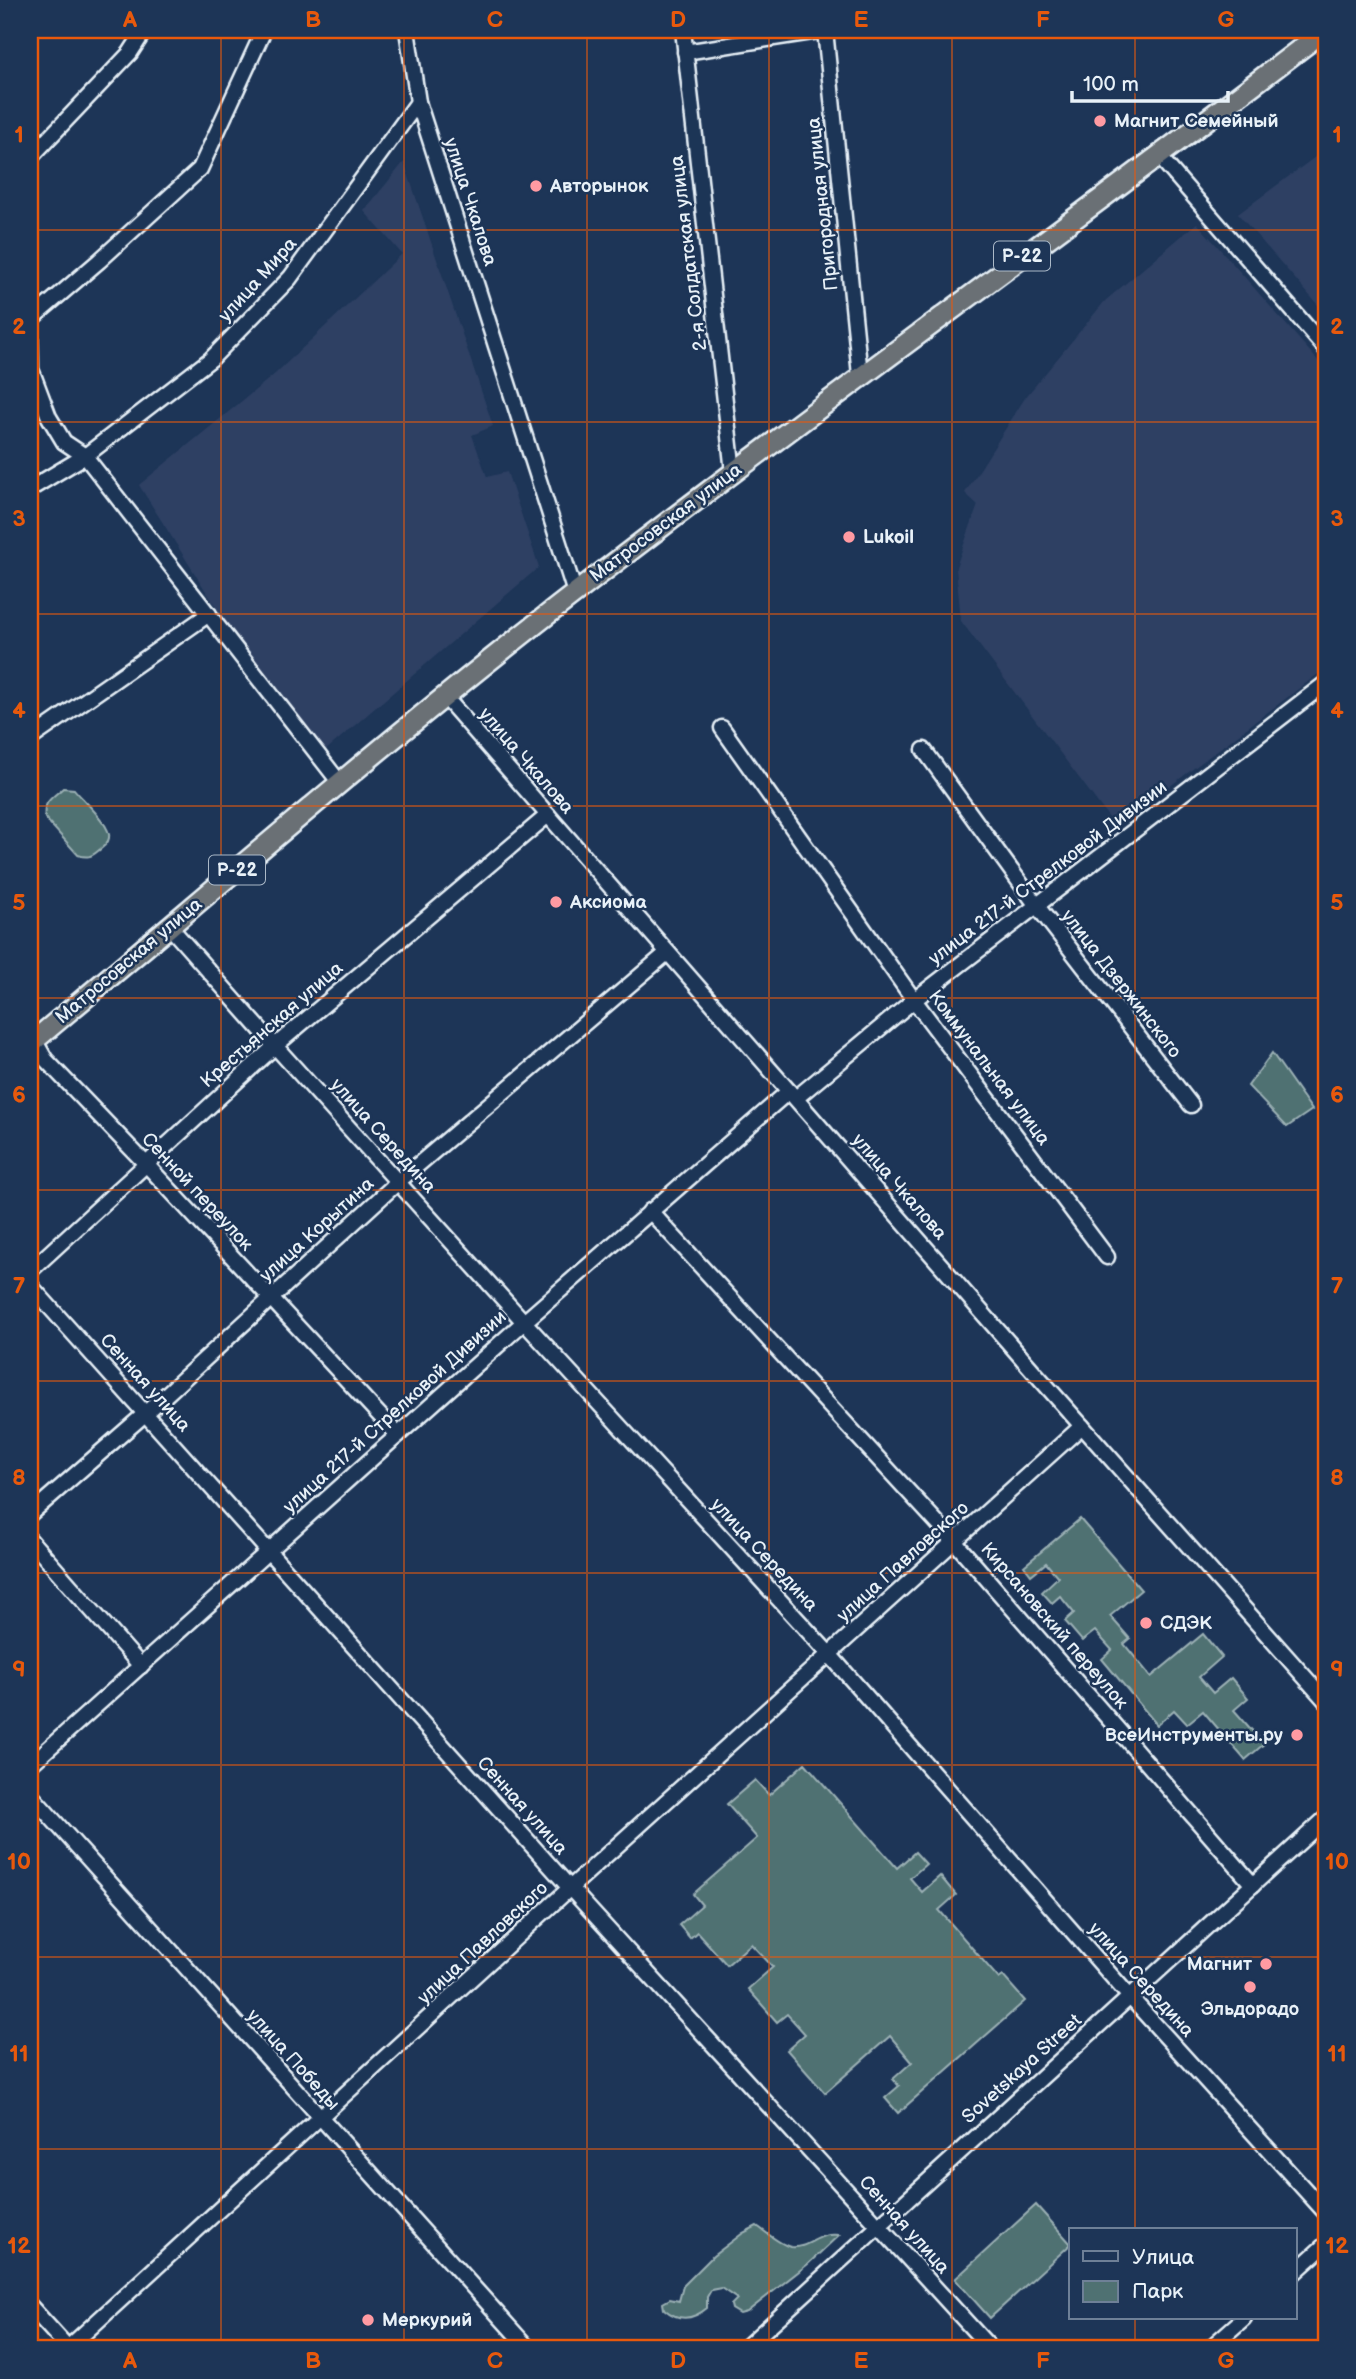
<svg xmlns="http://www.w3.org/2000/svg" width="1356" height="2379" viewBox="0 0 1356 2379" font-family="'Balsamiq Sans',sans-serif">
<rect width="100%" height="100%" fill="#1d3557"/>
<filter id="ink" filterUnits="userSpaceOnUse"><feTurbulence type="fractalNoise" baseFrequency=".0143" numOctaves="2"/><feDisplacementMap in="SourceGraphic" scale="14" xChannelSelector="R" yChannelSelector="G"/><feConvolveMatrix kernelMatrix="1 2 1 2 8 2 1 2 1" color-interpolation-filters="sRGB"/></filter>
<g filter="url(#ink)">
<g fill="#2f4164">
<path d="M1326,149V314L1238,214Z"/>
<path d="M404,162L493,426L472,435L487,477L507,472L539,567L326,750L221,615L139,485L275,374L402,254L364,211Z"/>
<path d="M1197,223L1326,370V668L1116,827L961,621L956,567L978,505L965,493L1025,398L1105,301Z"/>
</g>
<g fill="#4f7172" stroke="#9cb1b5" stroke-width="2">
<path d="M63,788L74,789C82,799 112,826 109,838C108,844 103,847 98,851C91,857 87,858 78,855L45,818C42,802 53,797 63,788Z"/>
<path d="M1272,1053L1312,1110L1287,1127L1248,1086Z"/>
<path d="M1080,1519L1141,1590L1110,1616L1130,1639L1124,1644L1151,1677L1203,1634L1222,1657L1199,1677L1213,1693L1231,1678L1248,1698L1234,1710L1264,1744L1245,1760L1203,1711L1187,1724L1174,1710L1157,1725L1102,1659L1112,1650L1095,1631L1082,1641L1065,1621L1074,1613L1060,1596L1052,1603L1042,1592L1058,1577L1046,1563L1031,1575L1024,1566Z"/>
<path d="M805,1763L897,1868L915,1852L926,1864L910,1878L922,1892L940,1876L956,1895L939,1910L999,1979L1003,1976L1025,2001L898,2113L885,2098L899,2086L893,2079L912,2062L890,2036L825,2093L787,2050L805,2034L787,2014L777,2022L748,1989L773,1967L751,1944L727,1965L697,1932L690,1938L679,1925L702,1905L693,1894L757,1838L727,1804L755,1780L769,1795Z"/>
<path d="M1036,2205L1071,2244L990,2318L955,2279Z"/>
<path d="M757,2226C766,2232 780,2245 791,2247C809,2249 817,2232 839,2235L808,2264L747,2312L740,2314L732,2309L731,2305L737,2299L721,2288L711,2290L707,2297V2308C693,2320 678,2321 664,2309L663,2303L670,2299L679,2301L683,2286L713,2256L743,2233Z"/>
</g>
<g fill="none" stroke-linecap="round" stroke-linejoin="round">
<defs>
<g id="minor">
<path d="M407,30L418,102L575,593"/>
<path d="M683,30L733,472"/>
<path d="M825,30L860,375"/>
<path d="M685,52L825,30"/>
<path d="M1158,155L1326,349"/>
<path d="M30,158L130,53L145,30"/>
<path d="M30,314L31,369L49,417L64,442L85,456L340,783"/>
<path d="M30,320L99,261L200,169L264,30"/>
<path d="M30,489L85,456L211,359L290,278L418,102"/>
<path d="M445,697L1035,1373L1326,1701"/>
<path d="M722,728L914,1000L1107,1257"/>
<path d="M30,739L209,614"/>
<path d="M924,750L1037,906L1191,1105"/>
<path d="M170,927L275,1046L524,1322L830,1655L1130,1997L1326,2213"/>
<path d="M31,1034L45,1059L145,1163L398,1435"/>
<path d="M796,1098L914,1000L1326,683"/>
<path d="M650,1211L954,1541L1253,1885"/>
<path d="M30,1271L275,1046L548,815"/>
<path d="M30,1285L570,1888L991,2349"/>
<path d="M30,1514L146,1413L399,1181L667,953"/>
<path d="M30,1540L141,1666"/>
<path d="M30,1765L524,1322L789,1091"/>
<path d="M30,1794L529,2349"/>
<path d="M1295,2272L1326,2244"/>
<path d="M30,2306L69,2349"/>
<path d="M67,2349L570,1888L1082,1426"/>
<path d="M744,2349L1326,1818"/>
<path d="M1209,2349L1244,2318"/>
</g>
<path id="highway" d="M30,1044C212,892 390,736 578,591C824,400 1078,220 1325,30"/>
</defs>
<use href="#minor" stroke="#e8f1f8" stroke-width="19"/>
<use href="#highway" stroke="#e8f1f8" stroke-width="24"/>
<use href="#minor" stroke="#1d3557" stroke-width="14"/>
<use href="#highway" stroke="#6a7074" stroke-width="19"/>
</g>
</g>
<path fill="none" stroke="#e8590c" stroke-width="2" stroke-opacity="0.55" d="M221,30V2349M404,30V2349M587,30V2349M769,30V2349M952,30V2349M1135,30V2230M30,230H1326M30,422H1326M30,614H1326M30,806H1326M30,998H1326M30,1190H1326M30,1381H1326M30,1573H1326M30,1765H1326M30,1957H1326M30,2149H1326M1135,2318V2349"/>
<g fill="#ff9aa2" stroke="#1d3557" stroke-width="2.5">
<circle cx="1100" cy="121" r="7"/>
<circle cx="536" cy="186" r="7"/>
<circle cx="849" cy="537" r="7"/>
<circle cx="556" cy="902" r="7"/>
<circle cx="1146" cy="1623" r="7"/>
<circle cx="1297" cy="1735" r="7"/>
<circle cx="1266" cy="1964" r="7"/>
<circle cx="1250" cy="1987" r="7"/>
<circle cx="368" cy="2320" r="7"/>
</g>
<g text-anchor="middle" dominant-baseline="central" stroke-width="5" stroke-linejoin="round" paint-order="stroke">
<g fill="#1d3557" stroke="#abb9c8" stroke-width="2">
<rect x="994" y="241.5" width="56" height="29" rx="5"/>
<rect x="209" y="855.5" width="56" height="29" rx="5"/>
</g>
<g font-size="18" font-weight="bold" fill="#e8f1f8">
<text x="1022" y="256">Р-22</text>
<text x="237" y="870">Р-22</text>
</g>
<g font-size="19" font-weight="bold" fill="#e8f1f8" stroke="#1d3557" text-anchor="start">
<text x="1114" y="121">Магнит Семейный</text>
<text x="550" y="186">Авторынок</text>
<text x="863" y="537">Lukoil</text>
<text x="570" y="902">Аксиома</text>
<text x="1160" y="1623">СДЭК</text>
<text x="1283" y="1735" text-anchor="end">ВсеИнструменты.ру</text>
<text x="1252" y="1964" text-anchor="end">Магнит</text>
<text x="1250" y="2009" text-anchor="middle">Эльдорадо</text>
<text x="382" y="2320">Меркурий</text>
</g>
<g font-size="19" fill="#e8f1f8" stroke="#1d3557">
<text transform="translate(470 202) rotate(72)">улица Чкалова</text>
<text transform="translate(823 204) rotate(-96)">Пригородная улица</text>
<text transform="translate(689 253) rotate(-97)">2-я Солдатская улица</text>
<text transform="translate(258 280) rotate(-48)">улица Мира</text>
<text transform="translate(666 523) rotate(-37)">Матросовская улица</text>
<text transform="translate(526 761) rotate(49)">улица Чкалова</text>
<text transform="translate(1048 873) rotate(-37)">улица 217-й Стрелковой Дивизии</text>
<text transform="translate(129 961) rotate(-40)">Матросовская улица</text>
<text transform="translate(1121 984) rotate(52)">улица Дзержинского</text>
<text transform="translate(272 1025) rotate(-41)">Крестьянская улица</text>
<text transform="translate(989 1068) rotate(53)">Коммунальная улица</text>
<text transform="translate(383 1136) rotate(48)">улица Середина</text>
<text transform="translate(899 1187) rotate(49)">улица Чкалова</text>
<text transform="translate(197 1192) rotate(47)">Сенной переулок</text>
<text transform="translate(317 1230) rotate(-42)">улица Корытина</text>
<text transform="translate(145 1383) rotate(48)">Сенная улица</text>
<text transform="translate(395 1412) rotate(-42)">улица 217-й Стрелковой Дивизии</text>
<text transform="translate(764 1555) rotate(47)">улица Середина</text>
<text transform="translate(903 1562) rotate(-42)">улица Павловского</text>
<text transform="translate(1054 1626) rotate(49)">Кирсановский переулок</text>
<text transform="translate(522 1806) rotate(48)">Сенная улица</text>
<text transform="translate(483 1943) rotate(-43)">улица Павловского</text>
<text transform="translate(1141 1980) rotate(48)">улица Середина</text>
<text transform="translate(293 2060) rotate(48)">улица Победы</text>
<text transform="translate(1022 2069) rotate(-42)">Sovetskaya Street</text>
<text transform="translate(904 2225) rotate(48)">Сенная улица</text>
</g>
</g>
<rect width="1356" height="2379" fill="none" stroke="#1d3557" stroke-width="77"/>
<rect x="1069" y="2228" width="228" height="91" fill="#1d3557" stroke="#6e8097" stroke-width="2"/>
<rect x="1083" y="2251" width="35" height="10" fill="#1d3557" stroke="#6e8097" stroke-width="2"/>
<text x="1132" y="2264" font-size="21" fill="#e8f1f8">Улица</text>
<rect x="1083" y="2281" width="35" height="21" fill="#4f7172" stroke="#6e8097" stroke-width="2"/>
<text x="1132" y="2298" font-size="21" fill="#e8f1f8">Парк</text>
<path d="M1072 91v10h156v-10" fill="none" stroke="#e8f1f8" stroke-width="3.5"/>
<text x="1083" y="91" font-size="21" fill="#e8f1f8" stroke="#1d3557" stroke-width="5" paint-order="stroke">100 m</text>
<rect x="38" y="38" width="1280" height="2302" fill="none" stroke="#e8590c" stroke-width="2.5"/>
<g font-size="23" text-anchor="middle" font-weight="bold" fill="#e8590c">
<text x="130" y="27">A</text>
<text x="313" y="27">B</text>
<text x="495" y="27">C</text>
<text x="678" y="27">D</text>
<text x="861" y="27">E</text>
<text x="1043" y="27">F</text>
<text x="1226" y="27">G</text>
<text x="19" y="142">1</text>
<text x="1337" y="142">1</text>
<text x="19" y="334">2</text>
<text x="1337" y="334">2</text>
<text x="19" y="526">3</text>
<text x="1337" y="526">3</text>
<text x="19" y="718">4</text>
<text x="1337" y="718">4</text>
<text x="19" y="910">5</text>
<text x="1337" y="910">5</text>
<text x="19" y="1102">6</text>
<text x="1337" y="1102">6</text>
<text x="19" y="1293">7</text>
<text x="1337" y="1293">7</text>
<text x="19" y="1485">8</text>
<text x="1337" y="1485">8</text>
<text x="19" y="1677">9</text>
<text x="1337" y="1677">9</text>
<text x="19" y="1869">10</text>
<text x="1337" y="1869">10</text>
<text x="19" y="2061">11</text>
<text x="1337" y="2061">11</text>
<text x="19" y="2253">12</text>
<text x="1337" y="2253">12</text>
<text x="130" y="2368">A</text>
<text x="313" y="2368">B</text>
<text x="495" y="2368">C</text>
<text x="678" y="2368">D</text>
<text x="861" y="2368">E</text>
<text x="1043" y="2368">F</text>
<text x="1226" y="2368">G</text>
</g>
</svg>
